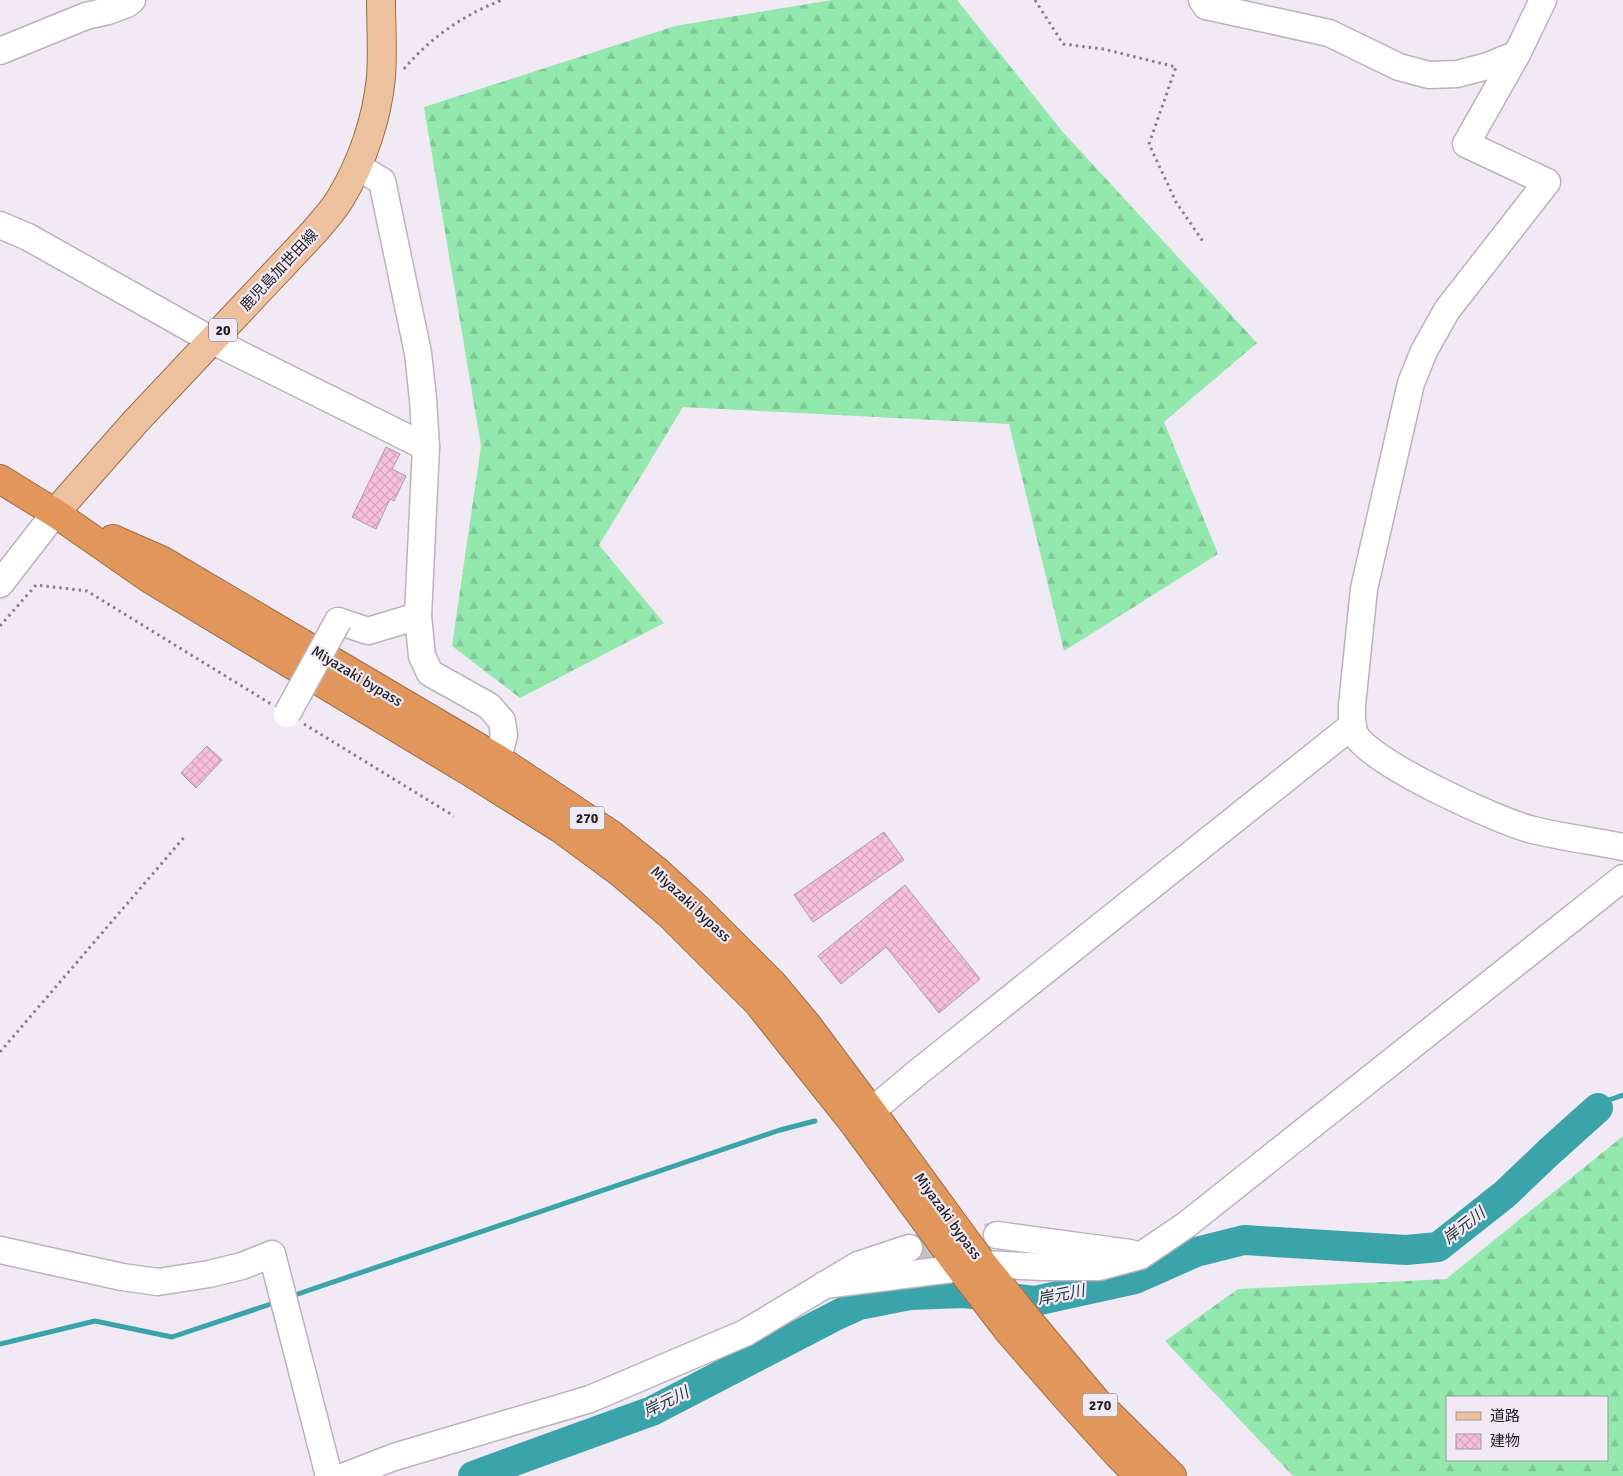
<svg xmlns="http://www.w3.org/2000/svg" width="1623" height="1476" viewBox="0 0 1623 1476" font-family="Signika,'Noto Sans JP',sans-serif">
<defs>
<pattern id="forest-firs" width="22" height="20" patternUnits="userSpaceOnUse" patternTransform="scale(1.25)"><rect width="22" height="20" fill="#93e8ad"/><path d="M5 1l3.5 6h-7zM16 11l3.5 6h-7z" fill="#7ec795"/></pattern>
<pattern id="building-cross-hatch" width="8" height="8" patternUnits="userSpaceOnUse" patternTransform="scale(1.25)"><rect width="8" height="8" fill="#f8c1da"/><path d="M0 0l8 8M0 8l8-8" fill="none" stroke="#d4a5bb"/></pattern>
</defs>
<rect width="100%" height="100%" fill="#f1eaf5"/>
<g fill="url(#forest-firs)" fill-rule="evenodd">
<path d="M832,0H957L1062,131L1257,343L1164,422L1218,554L1064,651L1009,424L683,407L599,545L664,623L520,698L452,646L481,446L424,107L675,26Z"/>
<path d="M1623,1136V1476H1293L1165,1341L1238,1289L1446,1279ZM1607,1397V1460H1447V1397Z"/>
</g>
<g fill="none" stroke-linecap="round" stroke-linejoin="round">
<g stroke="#3ba4ab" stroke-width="5">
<path d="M1598,1108L1609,1100L1623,1095"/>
<path d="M292,1296L780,1130L815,1121"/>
<path d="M0,1344L95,1321L172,1337L277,1302"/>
</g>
<path stroke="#3ba4ab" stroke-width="30" d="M473,1476L652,1411L839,1314L859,1305L910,1295L964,1293L1035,1301L1135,1279L1196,1252L1244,1240L1406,1250L1438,1247L1505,1194L1549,1152L1598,1108"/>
</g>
<g fill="url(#building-cross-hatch)" stroke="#ab9ea4">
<path d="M386,447L400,454L392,469L406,476L394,501L390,499L376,529L352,517Z"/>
<path d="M207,746L222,760L196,788L181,773Z"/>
<path d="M884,832L904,860L813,922L794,895Z"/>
<path d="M905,885L980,979L939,1013L886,947L841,984L818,956Z"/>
</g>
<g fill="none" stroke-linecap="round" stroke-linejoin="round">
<path stroke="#c7c1cb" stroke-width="26" stroke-dasharray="26 13" stroke-linecap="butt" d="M909,1248L997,1235"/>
<defs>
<g id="minor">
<path d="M1202,0L1206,6L1329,33L1399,67L1429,75L1457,74L1488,66L1517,54"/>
<path d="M1543,0L1517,54L1466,144L1547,182L1447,310L1424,351L1411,383L1364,589L1352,705C1352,714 1351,724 1354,732C1365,761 1500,822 1533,830C1562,837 1593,841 1623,847"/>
<path d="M0,51L86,16L108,11L127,4L132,0"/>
<path d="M358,167L382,181L418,353L423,399L426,447L418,616L422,656L430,673L489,706L502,721L504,735L498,759"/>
<path d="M0,225L28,237L213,341L426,447"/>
<path d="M0,584L55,513"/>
<path d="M338,621L368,631L418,616"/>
<path d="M855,1125L917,1073L1353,725"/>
<path d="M997,1235L1130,1253"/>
<path d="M0,1250L122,1277L158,1282L209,1274L242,1266L272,1254L329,1476"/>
<path d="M824,1285L960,1268L983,1264L1044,1267H1099L1140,1256L1186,1225L1623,878"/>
<path d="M345,1476L394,1457L590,1399L745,1333L858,1265L909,1248"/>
</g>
<path id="major" d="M55,513L136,421L314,232C323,221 333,211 340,199C362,163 377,119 381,77C383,51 381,25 381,0"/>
<g id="highway">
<path d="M0,479L55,513L150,579L470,772L561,829L622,874L669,914L758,1003L855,1125L960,1268L1010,1333L1071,1403L1120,1457L1139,1476"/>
<path d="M113,539L161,560L498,759L612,835L658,872L697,908L772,983L808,1026L872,1112L983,1264L1034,1327L1097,1402L1172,1476"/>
</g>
</defs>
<use href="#minor" stroke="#bab3bd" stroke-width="29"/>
<use href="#major" stroke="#9d6d48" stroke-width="30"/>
<use href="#highway" stroke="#9d6d48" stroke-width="30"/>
<g stroke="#868289" stroke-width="3" stroke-dasharray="2.5 4" stroke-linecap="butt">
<path d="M1035,0L1063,44L1103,49L1176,67L1149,144L1176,202L1204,243"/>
<path d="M404,69C430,38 463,15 502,0"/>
<path d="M0,626L36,585L87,591L271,704"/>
<path d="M304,724L454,816"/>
<path d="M0,1052L186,835"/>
</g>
<use href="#minor" stroke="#fff" stroke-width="26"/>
<use href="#major" stroke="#edc19d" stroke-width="28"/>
<use href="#highway" stroke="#e1975c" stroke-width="28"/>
<defs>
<path id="minor-bridge" d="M287,714L338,621"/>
</defs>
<use href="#minor-bridge" stroke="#bab3bd" stroke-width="29" stroke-linecap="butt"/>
<use href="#minor-bridge" stroke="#fff" stroke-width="26"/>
</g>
<g text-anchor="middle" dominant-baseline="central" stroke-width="4.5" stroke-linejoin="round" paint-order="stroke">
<g fill="#f1eaf5" stroke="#5f5b61" stroke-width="1">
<rect x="209" y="318.5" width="28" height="23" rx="4"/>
<rect x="569.5" y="806.5" width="35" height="23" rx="4"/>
<rect x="1082.5" y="1393.5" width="35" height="23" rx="4"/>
</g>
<g font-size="14" font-weight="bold" fill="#201e22">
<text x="223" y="330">20</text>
<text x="587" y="818">270</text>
<text x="1100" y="1405">270</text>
</g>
<g font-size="15" fill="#201e22" stroke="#f1eaf5">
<text transform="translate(279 270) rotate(-47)">鹿児島加世田線</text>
<text transform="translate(357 676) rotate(31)">Miyazaki bypass</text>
<text transform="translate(691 904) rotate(43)">Miyazaki bypass</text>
<text transform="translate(948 1216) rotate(54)">Miyazaki bypass</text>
</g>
<g font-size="16" font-style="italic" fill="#223a3c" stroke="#f1eaf5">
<text transform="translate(1464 1226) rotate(-38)">岸元川</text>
<text transform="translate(1061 1295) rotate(-11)">岸元川</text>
<text transform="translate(666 1402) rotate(-26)">岸元川</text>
</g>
</g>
<rect x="1446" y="1396" width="162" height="65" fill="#f1eaf5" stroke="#9d98a1"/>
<rect x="1456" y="1412" width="25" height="8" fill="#edc19d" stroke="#9d98a1"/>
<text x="1490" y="1421" font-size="15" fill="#201e22">道路</text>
<rect x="1456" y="1434" width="25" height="15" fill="url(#building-cross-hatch)" stroke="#9d98a1"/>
<text x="1490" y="1446" font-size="15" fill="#201e22">建物</text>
</svg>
